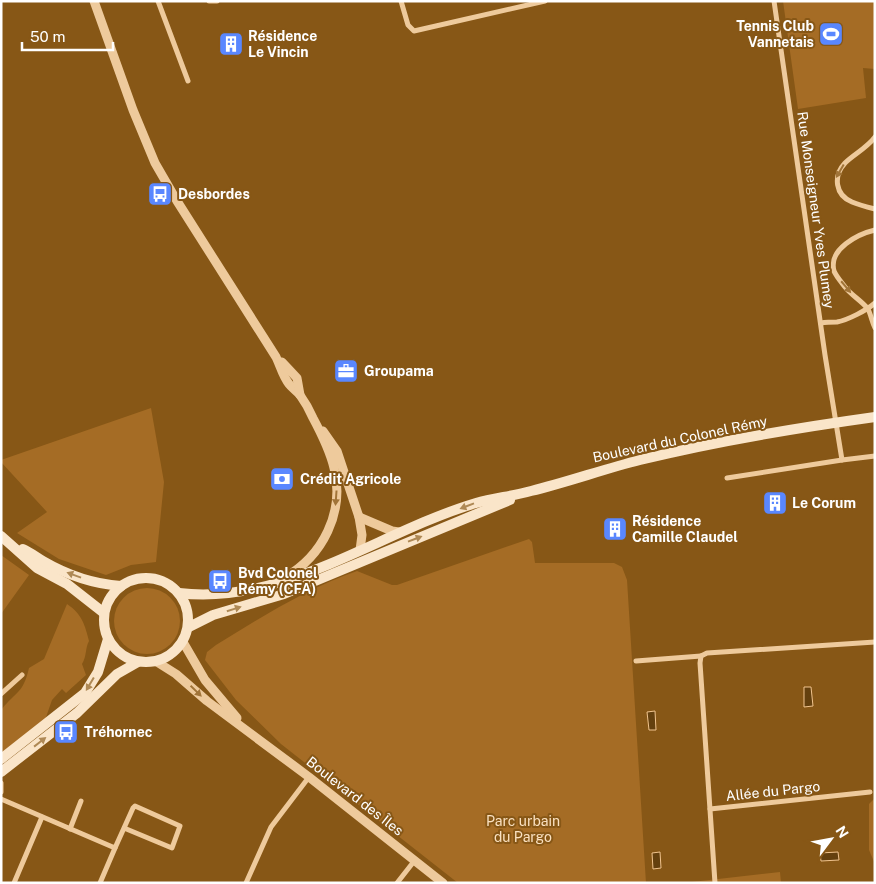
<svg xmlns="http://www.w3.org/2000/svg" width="876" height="884" viewBox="0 0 876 884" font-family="'Public Sans',sans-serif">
<rect width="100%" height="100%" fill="#875716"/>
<g fill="#a56c25">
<path d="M783,1H875V69L863,68L866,98L798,109Z"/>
<path d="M151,408L164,482L156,562L131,565L106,575L59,559L17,533L47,512L1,462V460Z"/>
<path d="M529,539L532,542L535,563H614L622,567L627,580L646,883H458L281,744L236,700L205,660L207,652L216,645C261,617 306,589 357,571L392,585H397Z"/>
<path d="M1,555L29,575L1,614Z"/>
<circle cx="147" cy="621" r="33"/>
<path d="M67,604C82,614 85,625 89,641C85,648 87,656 82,664L86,675L66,693L62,689L52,700L45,720L1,753L2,709C16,691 23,694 29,668L44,659Z"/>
<path d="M875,798V864L869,850V804Z"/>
<path d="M780,872L781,883H683Z"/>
</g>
<g fill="#64400e" stroke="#f1c48e">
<path d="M804,687H811L813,706L804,707Z"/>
<path d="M655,711L656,730H649L647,712Z"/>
<path d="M660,852L661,868L653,869L652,853Z"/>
<path d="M838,852L839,860L821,861L820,853Z"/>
</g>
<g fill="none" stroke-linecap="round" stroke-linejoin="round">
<g stroke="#eeca9c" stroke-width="5">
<path d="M158,1L188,81"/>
<path d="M209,1H217"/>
<path d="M401,1L408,25L414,31L545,1"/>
<path d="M875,209C867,207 859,205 852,202C835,195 833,176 845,163C854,154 867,148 875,137"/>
<path d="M875,230C858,234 828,249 834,271C836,276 842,283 845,287C851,295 862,301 868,309C871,315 872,322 875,328"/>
<path d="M821,323C827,322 832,322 837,322C848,320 867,310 875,303"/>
<path d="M842,460L875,456"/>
<path d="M727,478L842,460L825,355L774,1"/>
<path d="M636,661L701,656"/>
<path d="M1,694L22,675"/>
<path d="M1,783V792"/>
<path d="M1,799L115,848L133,808L135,806L180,826L172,848L124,828"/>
<path d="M710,809L870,792"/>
<path d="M70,829L81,801"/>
<path d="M14,883L42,817"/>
<path d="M100,883L115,848"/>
<path d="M246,883L271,827L309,777"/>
<path d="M397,883L415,860"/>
<path d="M715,883L700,663L701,656L707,653L875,642"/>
</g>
<g stroke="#eeca9c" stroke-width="9">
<path d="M94,1L133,110L155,163L177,201L276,357C280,365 283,377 289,384C292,388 297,391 300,395C305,402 310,411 313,418C321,433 330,451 334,468C345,512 323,556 284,578"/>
<path d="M282,362L297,378L300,395"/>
<path d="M323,431L337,451L359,517L362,535L360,550"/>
<path d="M359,517L392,531L399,532"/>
<path d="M183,642L205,680L237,718"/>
<path d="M157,662L176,674L207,701L309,777L443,883"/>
</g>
<g stroke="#fae5c9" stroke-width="10">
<path d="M1,536L37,568L67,584L104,613"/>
<path d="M23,549C30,552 36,557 43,561C67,575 94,584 121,586"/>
<circle cx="146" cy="620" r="42"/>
<path d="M179,593C283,606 379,532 476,503C494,498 513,496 531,491C568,482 604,469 640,460C717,441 796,428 875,417"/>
<path d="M189,627L213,615L284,594L510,500"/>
<path d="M1,759L85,693L98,672L108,639"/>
<path d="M1,772L77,713L117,674L138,662"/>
</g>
</g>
<defs><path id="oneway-solid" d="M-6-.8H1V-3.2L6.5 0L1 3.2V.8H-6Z" transform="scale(1.25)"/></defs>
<g fill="#a17438">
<use href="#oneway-solid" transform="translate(840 171) rotate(120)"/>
<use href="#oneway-solid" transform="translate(846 287) rotate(50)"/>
<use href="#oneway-solid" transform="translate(336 498) rotate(94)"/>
<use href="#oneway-solid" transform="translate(196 691) rotate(44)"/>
</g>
<g fill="#af8955">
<use href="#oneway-solid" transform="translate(467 506) rotate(159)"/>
<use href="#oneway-solid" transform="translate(415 539) rotate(-21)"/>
<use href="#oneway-solid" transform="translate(74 575) rotate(-160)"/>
<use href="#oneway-solid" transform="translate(234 609) rotate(-17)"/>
<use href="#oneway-solid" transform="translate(90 684) rotate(121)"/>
<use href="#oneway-solid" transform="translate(40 742) rotate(-38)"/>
</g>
<defs>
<symbol id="stadium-square" viewBox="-11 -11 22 22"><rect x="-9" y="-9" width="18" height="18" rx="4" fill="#5987ff" stroke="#875716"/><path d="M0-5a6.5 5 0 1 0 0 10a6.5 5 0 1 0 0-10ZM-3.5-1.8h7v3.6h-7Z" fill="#fff"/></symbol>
<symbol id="building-square" viewBox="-11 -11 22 22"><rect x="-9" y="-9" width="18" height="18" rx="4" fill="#5987ff" stroke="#875716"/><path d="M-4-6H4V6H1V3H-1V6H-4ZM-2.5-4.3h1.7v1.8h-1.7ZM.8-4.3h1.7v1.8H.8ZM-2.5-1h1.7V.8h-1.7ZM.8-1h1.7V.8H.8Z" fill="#fff"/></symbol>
<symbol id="bus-square" viewBox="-11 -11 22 22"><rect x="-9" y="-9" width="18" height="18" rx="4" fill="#5987ff" stroke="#875716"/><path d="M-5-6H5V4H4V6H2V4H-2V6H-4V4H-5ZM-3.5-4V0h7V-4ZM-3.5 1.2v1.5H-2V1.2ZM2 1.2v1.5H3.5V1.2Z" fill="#fff"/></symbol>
<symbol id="office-square" viewBox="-11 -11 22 22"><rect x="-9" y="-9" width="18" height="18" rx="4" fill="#5987ff" stroke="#875716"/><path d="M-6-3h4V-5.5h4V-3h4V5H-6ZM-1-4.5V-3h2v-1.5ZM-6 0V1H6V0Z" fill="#fff"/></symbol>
<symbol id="bank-square" viewBox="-11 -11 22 22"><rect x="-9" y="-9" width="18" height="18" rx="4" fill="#5987ff" stroke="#875716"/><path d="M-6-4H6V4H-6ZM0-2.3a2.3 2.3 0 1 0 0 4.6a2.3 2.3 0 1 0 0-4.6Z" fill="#fff"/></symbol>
</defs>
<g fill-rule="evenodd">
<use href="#stadium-square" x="817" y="20" width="28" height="28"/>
<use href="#building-square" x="217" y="30" width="28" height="28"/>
<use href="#bus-square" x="146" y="180" width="28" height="28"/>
<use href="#office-square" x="332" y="357" width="28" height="28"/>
<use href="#bank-square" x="268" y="465" width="28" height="28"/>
<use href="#building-square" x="761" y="489" width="28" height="28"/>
<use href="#building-square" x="601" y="515" width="28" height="28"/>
<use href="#bus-square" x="206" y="567" width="28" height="28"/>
<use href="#bus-square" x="52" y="718" width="28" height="28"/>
</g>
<g text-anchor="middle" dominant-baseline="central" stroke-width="4" stroke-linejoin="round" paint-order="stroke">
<g font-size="14" font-weight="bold" fill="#fff" stroke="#875716" text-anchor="start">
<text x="814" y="26" text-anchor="end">Tennis Club<tspan x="814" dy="16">Vannetais</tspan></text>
<text x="248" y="36">Résidence<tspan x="248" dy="16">Le Vincin</tspan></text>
<text x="178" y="194">Desbordes</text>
<text x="364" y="371">Groupama</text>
<text x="300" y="479">Crédit Agricole</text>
<text x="792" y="503">Le Corum</text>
<text x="632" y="521">Résidence<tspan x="632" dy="16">Camille Claudel</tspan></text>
<text x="238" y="573">Bvd Colonel<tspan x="238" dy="16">Rémy (CFA)</tspan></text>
<text x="84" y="732">Tréhornec</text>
</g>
<g font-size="14" fill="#fff" stroke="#875716">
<text transform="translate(816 210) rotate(82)">Rue Monseigneur Yves Plumey</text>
<text transform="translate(680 439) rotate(-12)">Boulevard du Colonel Rémy</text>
<text transform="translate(773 791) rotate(-6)">Allée du Pargo</text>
<text transform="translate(355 796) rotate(38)">Boulevard des Îles</text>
</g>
<g font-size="14" fill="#fae1c1" stroke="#875716">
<text x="523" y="821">Parc urbain<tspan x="523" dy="16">du Pargo</tspan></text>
</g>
</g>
<rect width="876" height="884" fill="none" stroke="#ffffff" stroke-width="5"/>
<g transform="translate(831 839) rotate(58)" stroke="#875716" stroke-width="4" paint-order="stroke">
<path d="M0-4L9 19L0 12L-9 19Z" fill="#ffffff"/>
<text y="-8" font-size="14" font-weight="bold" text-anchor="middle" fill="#ffffff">N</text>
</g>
<path d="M22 42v8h91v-8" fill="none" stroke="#ffffff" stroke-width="2.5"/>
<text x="30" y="42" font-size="15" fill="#ffffff" stroke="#875716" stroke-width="4" paint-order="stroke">50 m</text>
</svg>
